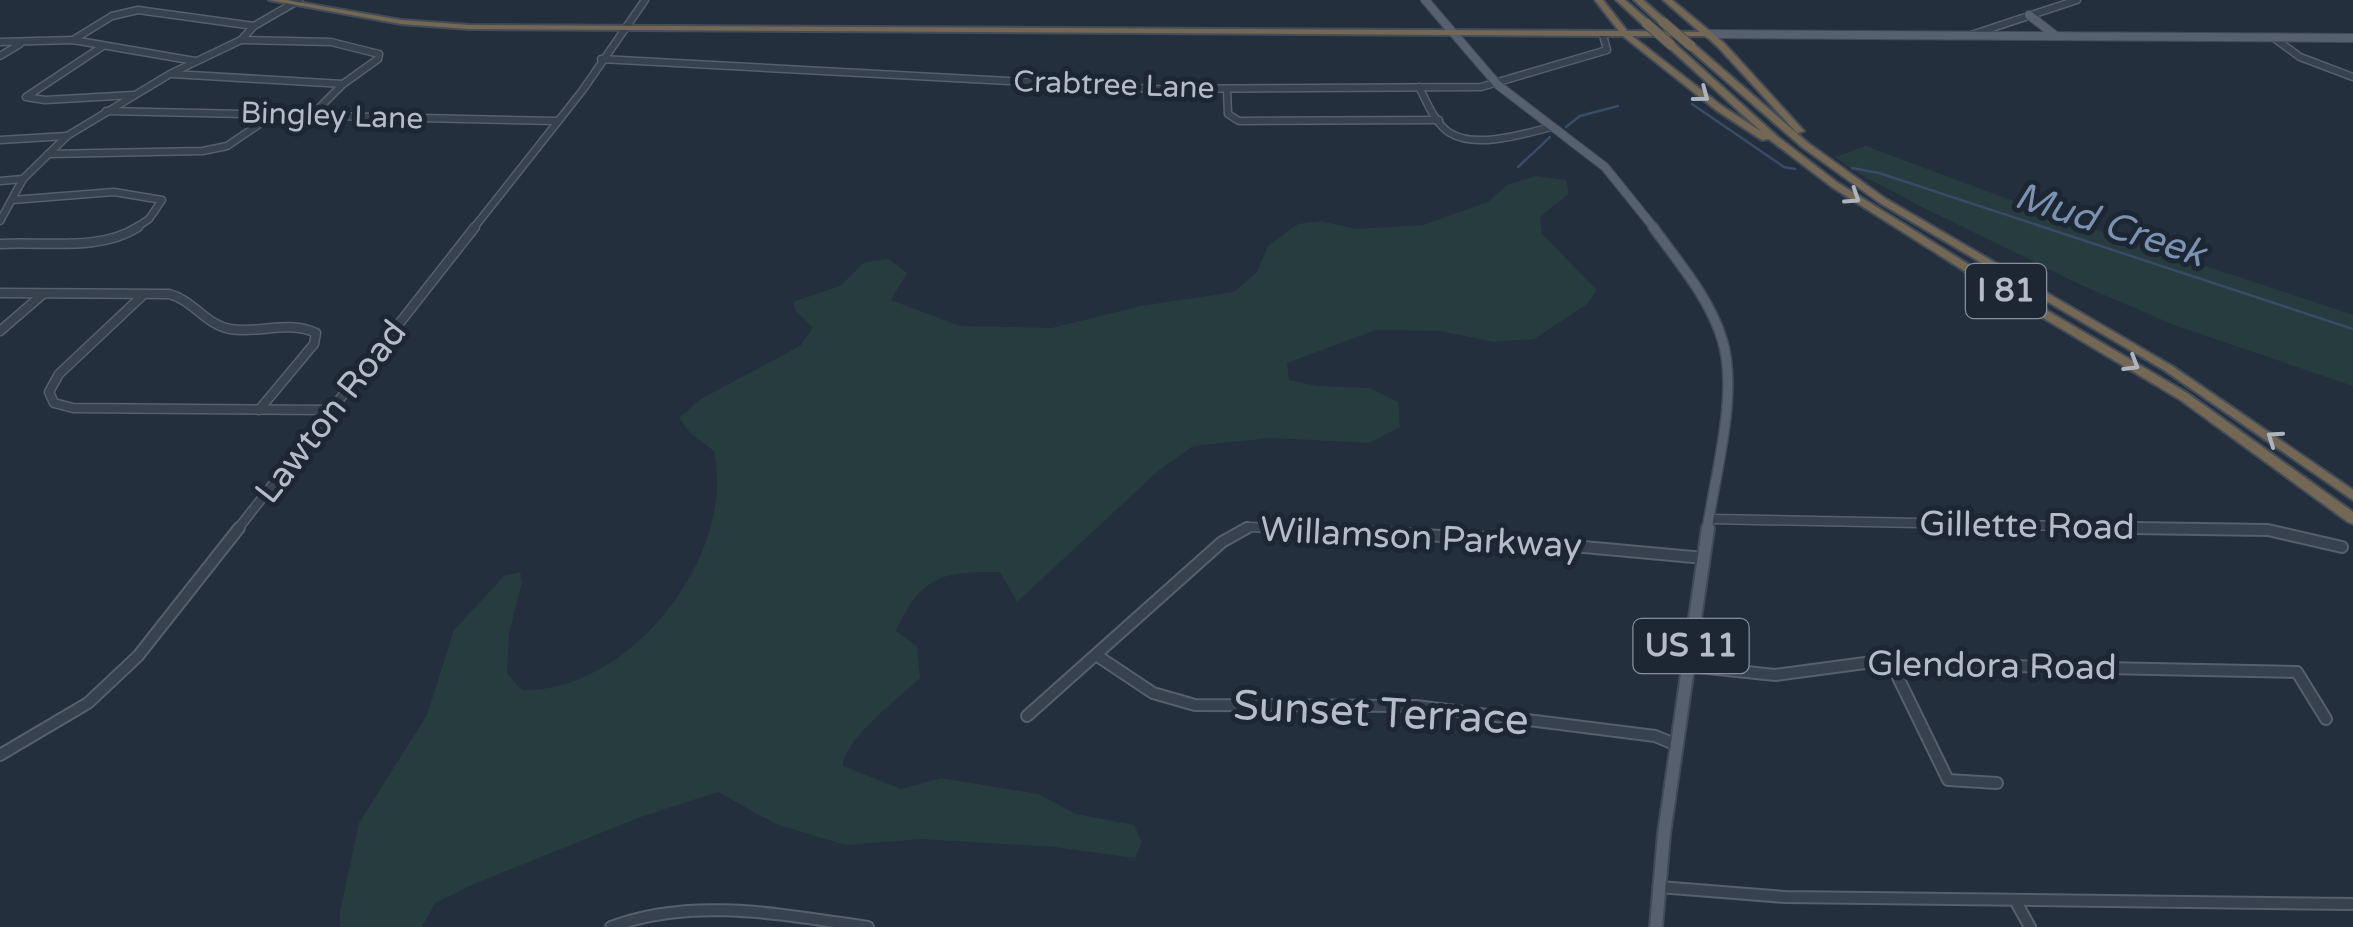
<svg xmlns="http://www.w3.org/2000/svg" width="2353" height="927" viewBox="0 0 2353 927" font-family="'Varela Round',sans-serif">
<rect width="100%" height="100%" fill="#242f3e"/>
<g fill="#263c3f">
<path d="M1866,146L2040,211L2353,315V386L2174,325L2081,285L1920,206L1854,171L1835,157Z"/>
<path d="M1535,176L1566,180L1569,193L1540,217L1542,234L1597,290L1587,304L1534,339L1494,342L1440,331L1376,330L1287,363L1289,380L1317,386L1370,388L1398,402L1400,427L1369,443L1273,438L1193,446L1158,471L1017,602L1000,572C944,571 921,575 896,631L917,646L920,678C901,696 843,740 843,766L901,789L941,778L1038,794L1076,814L1134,825L1142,842L1135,858L1054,847L920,839L846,845L776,824L718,792L643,816L474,884L435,903L422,927H340V912L359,823L427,715L454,630L504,576L520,572L522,582L509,633L507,674L522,690C630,693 737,555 714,451L691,434L679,418L701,399L800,346L813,328L796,311L793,302L840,286L865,262L889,259L907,273L891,300L960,326L1052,328L1141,306L1234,292L1257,272L1268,246L1298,224L1321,221L1356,229L1423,225L1488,202L1507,185Z"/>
</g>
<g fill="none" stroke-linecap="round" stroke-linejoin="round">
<g stroke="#394c67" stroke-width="2.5">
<path d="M1692,104L1784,167L1795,169"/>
<path d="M1566,127L1580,116L1618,106"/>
<path d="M1518,167L1550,137"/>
<path d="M1852,168L1879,173L2353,329"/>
</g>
<defs>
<g id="minor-far2">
<path d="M1971,35L2077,0"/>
<path d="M2274,38L2300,57L2353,77"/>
<path d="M73,40L112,16L138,10L254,26"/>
<path d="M241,40L331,42L379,54L378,59L343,84L309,118"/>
<path d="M0,42L73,40L195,61"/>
<path d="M103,46L26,97L45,100L133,95"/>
<path d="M0,56L20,44"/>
<path d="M601,59L1156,89L1481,87L1607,50L1603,35"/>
<path d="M173,74L343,84"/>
<path d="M1419,87C1427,102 1435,124 1450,133C1476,149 1524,134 1551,127"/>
<path d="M1227,89L1228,114L1239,121L1439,120"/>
<path d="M106,111L557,121"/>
<path d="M0,140L67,136"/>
<path d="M48,154L203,151L227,146L270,117"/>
<path d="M0,181L23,179"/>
<path d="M12,200L114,192L162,200L149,219L134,229"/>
<path d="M0,221L23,179L67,136L170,74L241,40L254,26L299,0"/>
<path d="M473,229L582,91L645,0"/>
</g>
<g id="minor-far1">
<path d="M0,244C44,241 100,252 138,227"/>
<path d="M0,293L169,294C193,300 206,325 230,329C259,334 287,320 316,333L314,344L259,410"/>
<path d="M144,294L59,374L49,392L54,403L73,408L332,410"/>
<path d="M0,331L43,294"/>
<path d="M1710,519L2270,530"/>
<path d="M237,530L475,227"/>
<path d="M1243,530L1249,527L1324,530"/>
</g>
<g id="minor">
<path d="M1270,528L1486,538L1704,558"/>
<path d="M2131,528L2268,530L2342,547"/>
<path d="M1096,655L1153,693L1195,705L1416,706L1655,736L1677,745"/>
<path d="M1891,663L1948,780L1997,783"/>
<path d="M1689,666L1775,675L1865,663L2297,672L2326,719"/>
<path d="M1027,716L1222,542L1247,528"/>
<path d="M0,755L88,703L138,656L239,528"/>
<path d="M1659,887L1785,897L2353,904"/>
<path d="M2016,902L2030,927"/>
<path d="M611,927C692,896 784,915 868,927"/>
</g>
<g id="major-far2">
<path d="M1425,0L1498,85L1605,167L1655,229"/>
<path d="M2029,15L2056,36"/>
<path d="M1708,34L2353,38"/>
</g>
<path id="major-far1" d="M1653,227C1678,262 1709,297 1722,339C1739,392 1715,475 1707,530"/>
<path id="major" d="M1656,927L1664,834L1708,528"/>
<g id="highway">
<path d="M269,0H286L401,20L469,25L1619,31L1595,0H1603L1627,31L1700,32L1663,0H1672L1724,43L1804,131L1797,133L1718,47L1706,36H1632L1722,106L1762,132L1668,47V43H1674L1778,137L1838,183L1971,266L2187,393L2353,512V524L2348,522L2179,399L1963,270L1832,187L1769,139L1762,140L1716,110L1623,36L469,29L401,24Z"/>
<path d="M1616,0H1625L1649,21V25H1643Z"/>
<path d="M1634,0H1643L1666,20V24H1660Z"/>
<path d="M1688,44H1694L1808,143L1886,199L2172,366L2353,490V500L2164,370L1880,203L1802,147L1688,48Z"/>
</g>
</defs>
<use href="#minor-far2" stroke="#565f6c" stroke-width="9"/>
<use href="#minor-far1" stroke="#565f6c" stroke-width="11"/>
<use href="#minor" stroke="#565f6c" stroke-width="14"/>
<use href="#major-far2" stroke="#414a57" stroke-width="10"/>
<use href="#major-far1" stroke="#414a57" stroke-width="12"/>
<use href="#major" stroke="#414a57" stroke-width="16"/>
<use href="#highway" stroke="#434c59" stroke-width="4"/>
<use href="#minor-far2" stroke="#38414e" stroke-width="6"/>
<use href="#minor-far1" stroke="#38414e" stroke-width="8"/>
<use href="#minor" stroke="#38414e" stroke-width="10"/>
<use href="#major-far2" stroke="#56606e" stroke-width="8"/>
<use href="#major-far1" stroke="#56606e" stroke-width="9"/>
<use href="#major" stroke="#56606e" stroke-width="12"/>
<use href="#highway" fill="#746855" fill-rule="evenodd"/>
<defs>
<g id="highway-bridge">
<path d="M1663,22L1691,46"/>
<path d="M1646,23L1671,45"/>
</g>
</defs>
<use href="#highway-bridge" stroke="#434c59" stroke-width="11" stroke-linecap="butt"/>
<use href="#highway-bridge" stroke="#746855" stroke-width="9"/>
</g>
<defs><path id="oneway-chevron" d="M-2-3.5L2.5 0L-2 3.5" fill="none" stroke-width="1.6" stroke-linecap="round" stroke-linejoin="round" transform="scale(2.5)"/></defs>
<g stroke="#aeb4bd">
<use href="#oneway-chevron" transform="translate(1702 95) rotate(37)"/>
<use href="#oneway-chevron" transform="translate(1853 197) rotate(33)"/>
<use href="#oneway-chevron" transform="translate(2132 364) rotate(31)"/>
<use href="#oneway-chevron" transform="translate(2274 438) rotate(-145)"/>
</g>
<g text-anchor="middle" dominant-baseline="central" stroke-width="10" stroke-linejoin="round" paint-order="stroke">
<g font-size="30" fill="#b4bcc9" stroke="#1d2633">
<text transform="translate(1114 85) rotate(2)">Crabtree Lane</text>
<text transform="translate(332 116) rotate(2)">Bingley Lane</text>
</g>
<g fill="#1d2633" stroke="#878f9c" stroke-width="2.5">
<rect x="1966" y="264" width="80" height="54" rx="8"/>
<rect x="1633.5" y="619" width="115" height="54" rx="8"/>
</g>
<g font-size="32" font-weight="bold" fill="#b4bcc9">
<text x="2006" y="291">I 81</text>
<text x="1691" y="646">US 11</text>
</g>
<g font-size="35" fill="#b4bcc9" stroke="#1d2633">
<text transform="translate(331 412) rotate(-52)">Lawton Road</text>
<text transform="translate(2027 526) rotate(1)">Gillette Road</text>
<text transform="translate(1421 538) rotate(3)">Willamson Parkway</text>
<text transform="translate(1992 666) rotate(1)">Glendora Road</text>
</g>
<g font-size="38" font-style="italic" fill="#7c92b1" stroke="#1d2633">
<text transform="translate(2110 225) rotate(18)">Mud Creek</text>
</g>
<g font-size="42" fill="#b4bcc9" stroke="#1d2633">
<text transform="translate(1381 713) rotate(3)">Sunset Terrace</text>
</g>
</g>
</svg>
